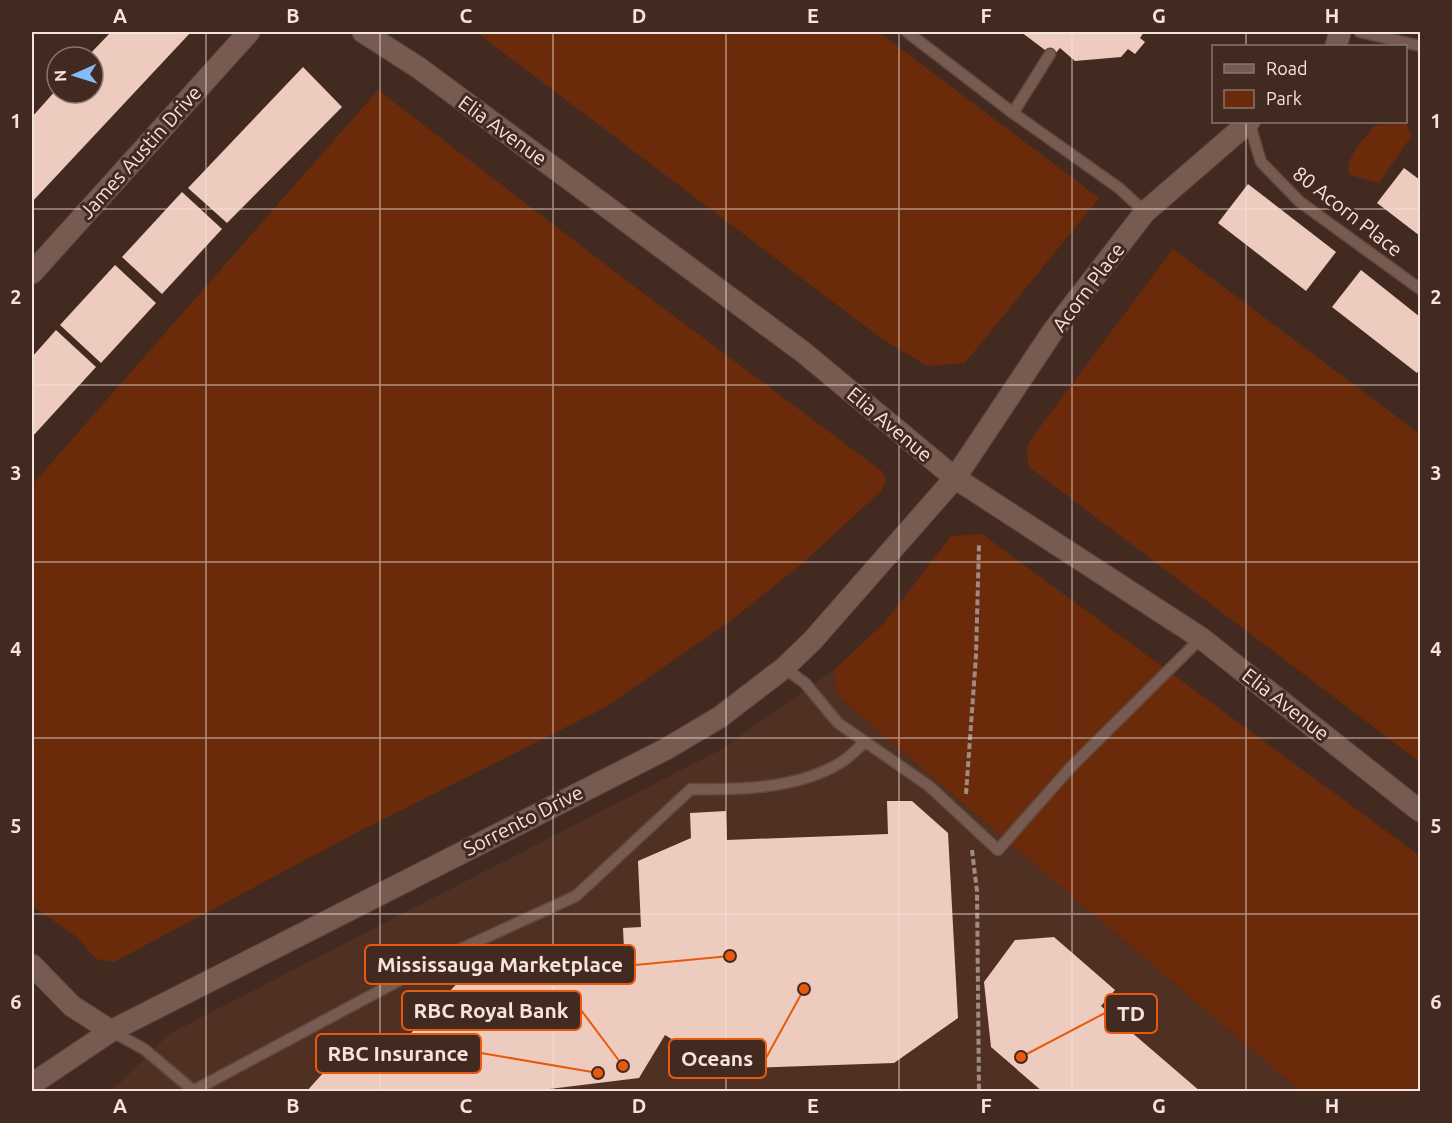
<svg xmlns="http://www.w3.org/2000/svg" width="1452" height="1123" viewBox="0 0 1452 1123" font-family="Ubuntu,sans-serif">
<rect width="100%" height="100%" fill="#432a20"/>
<path fill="#503023" d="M833,671L838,696L1300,1091L106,1092L121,1082L169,1034L720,750Z"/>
<g fill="#6b2a0a">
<path d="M476,32H879L1099,198L965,363L927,366L881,338Z"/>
<path d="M378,90L623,278L883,472L886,481L881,491L805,561L733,619L606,707L354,834L114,962L96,959L77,937L32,906V485Z"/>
<path d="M1405,122L1412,135L1379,183L1350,175C1344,157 1364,140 1374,126Z"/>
<path d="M1173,249L1420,434V762L1029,467L1026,449L1031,439Z"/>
<path d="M982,534L1420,856V1091H1300L838,696L833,671L885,622L951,536Z"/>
</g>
<g fill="#edcbbe">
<path d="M111,32H191L32,202V117L57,89V93H93V57H87Z"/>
<path d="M1021,32H1144L1140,38L1145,42L1135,54L1128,49L1121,57L1075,61L1060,48L1053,56Z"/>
<path d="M303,67L342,107L227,223L188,188Z"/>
<path d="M1404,168L1420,180V236L1377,203Z"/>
<path d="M1248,184L1336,252L1306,291L1218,223Z"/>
<path d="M182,192L222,229L162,294L122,257Z"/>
<path d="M115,265L156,303L101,363L60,325Z"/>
<path d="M1361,270L1420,317V368L1417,373L1332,307Z"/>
<path d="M56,330L96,367L32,437V357Z"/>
<path d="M887,801H912L948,833L958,1018L894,1063L746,1068L722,1049L693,1052L665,1035L639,1078L525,1092H306L350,1043L378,1069L462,978L625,971L623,928L641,927L638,861L691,838L690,813L726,811L727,840L888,834Z"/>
<path d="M1054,937L1115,990L1101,1006L1201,1092H1043L991,1047L984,982L1015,940Z"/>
</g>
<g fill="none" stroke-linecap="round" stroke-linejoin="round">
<defs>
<g id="lane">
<path d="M907,32L1013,113L1119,188L1145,212"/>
<path d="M1360,32L1420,46"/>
<path d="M1013,113L1050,54"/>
<path d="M1249,122L1261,162L1300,202L1420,289"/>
<path d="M784,668L805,683L838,723L929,786L998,850L1070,768L1201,638"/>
<path d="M111,1031L144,1049L195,1092"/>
<path d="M191,1092L441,958L576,896L691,789C739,790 797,789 840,763C849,758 857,749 865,742"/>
</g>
<g id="street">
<path d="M363,32L419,68L803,352L955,478L1201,638L1420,811"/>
<path d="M1336,46L1340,32"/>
<path d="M32,273L249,32"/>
<path d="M32,965L72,1006L111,1031"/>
<path d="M32,1084L111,1031L666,749L720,717L784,668L813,640L955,478L1053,331L1145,212L1249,122"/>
</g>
</defs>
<use href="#lane" stroke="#5e493f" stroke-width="13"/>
<use href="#street" stroke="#5e493f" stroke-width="23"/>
<g stroke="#a08b82" stroke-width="4" stroke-dasharray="6 3" stroke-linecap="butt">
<path d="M966,794L976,656L979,544"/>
<path d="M972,850L977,891L979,1092"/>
</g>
<use href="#lane" stroke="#785b50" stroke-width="10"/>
<use href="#street" stroke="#785b50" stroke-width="21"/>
</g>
<path fill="none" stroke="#f5e4dd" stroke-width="1.5" stroke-opacity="0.55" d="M206,32V1092M380,32V1092M553,32V1092M726,32V1092M899,32V1092M1072,32V1092M1246,32V46M1246,122V1092M32,209H1420M32,385H1420M32,562H1420M32,738H1420M32,914H1420"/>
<g text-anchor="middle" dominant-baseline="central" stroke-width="6" stroke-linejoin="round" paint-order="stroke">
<g font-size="20" fill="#f5e4dd" stroke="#432a20">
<text transform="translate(503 130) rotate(36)">Elia Avenue</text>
<text transform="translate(140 152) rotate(-48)">James Austin Drive</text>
<text transform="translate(1348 211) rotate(38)">80 Acorn Place</text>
<text transform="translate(1088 287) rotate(-53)">Acorn Place</text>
<text transform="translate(890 424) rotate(40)">Elia Avenue</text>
<text transform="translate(1286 704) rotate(38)">Elia Avenue</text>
<text transform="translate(523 820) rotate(-27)">Sorrento Drive</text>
</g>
</g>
<path fill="none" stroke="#e8590c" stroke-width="2" d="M730 956L635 965M623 1066L581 1010M1021 1057L1105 1013M598 1073L481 1053M804 989L766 1058"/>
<g fill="#e8590c" stroke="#432a20" stroke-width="2">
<circle cx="730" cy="956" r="6"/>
<circle cx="623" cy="1066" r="6"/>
<circle cx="1021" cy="1057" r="6"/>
<circle cx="598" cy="1073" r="6"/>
<circle cx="804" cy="989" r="6"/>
</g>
<g fill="#432a20" stroke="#e8590c" stroke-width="2">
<rect x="365" y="945" width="270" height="39" rx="6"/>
<rect x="402" y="991" width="179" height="39" rx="6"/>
<rect x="1105" y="994" width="52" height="39" rx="6"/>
<rect x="316" y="1034" width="165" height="39" rx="6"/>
<rect x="669" y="1039" width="97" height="39" rx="6"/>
</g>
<g font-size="21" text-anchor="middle" font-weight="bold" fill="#f5e4dd">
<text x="500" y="972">Mississauga Marketplace</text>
<text x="491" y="1018">RBC Royal Bank</text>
<text x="1131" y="1021">TD</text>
<text x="398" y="1061">RBC Insurance</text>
<text x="717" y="1066">Oceans</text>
</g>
<rect width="1452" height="1123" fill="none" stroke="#432a20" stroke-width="66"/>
<rect x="1212" y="45" width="195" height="78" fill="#432a20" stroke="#8a746c" stroke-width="1.5"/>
<rect x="1224" y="64" width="30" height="9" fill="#785b50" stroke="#8a746c" stroke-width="1.5"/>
<text x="1266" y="75" font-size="18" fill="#f5e4dd">Road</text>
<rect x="1224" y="90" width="30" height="18" fill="#6b2a0a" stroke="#8a746c" stroke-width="1.5"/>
<text x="1266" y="105" font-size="18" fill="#f5e4dd">Park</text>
<g transform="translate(75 75) rotate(267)"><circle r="28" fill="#432a20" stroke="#8a746c" stroke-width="1.5"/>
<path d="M0-4.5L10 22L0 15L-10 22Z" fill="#85bbfb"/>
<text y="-9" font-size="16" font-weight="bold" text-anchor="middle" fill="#f5e4dd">N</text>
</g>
<rect x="33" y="33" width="1386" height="1057" fill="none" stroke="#f5e4dd" stroke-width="2"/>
<g font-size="20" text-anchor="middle" font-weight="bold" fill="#f5e4dd">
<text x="120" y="23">A</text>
<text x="293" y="23">B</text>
<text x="466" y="23">C</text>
<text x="639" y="23">D</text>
<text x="813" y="23">E</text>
<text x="986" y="23">F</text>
<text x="1159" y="23">G</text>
<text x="1332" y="23">H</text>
<text x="16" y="128">1</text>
<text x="1436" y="128">1</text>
<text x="16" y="304">2</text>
<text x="1436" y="304">2</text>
<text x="16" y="480">3</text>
<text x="1436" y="480">3</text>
<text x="16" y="656">4</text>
<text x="1436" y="656">4</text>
<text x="16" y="833">5</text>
<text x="1436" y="833">5</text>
<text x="16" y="1009">6</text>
<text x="1436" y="1009">6</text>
<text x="120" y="1113">A</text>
<text x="293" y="1113">B</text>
<text x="466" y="1113">C</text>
<text x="639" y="1113">D</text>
<text x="813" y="1113">E</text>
<text x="986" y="1113">F</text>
<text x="1159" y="1113">G</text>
<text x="1332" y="1113">H</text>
</g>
</svg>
